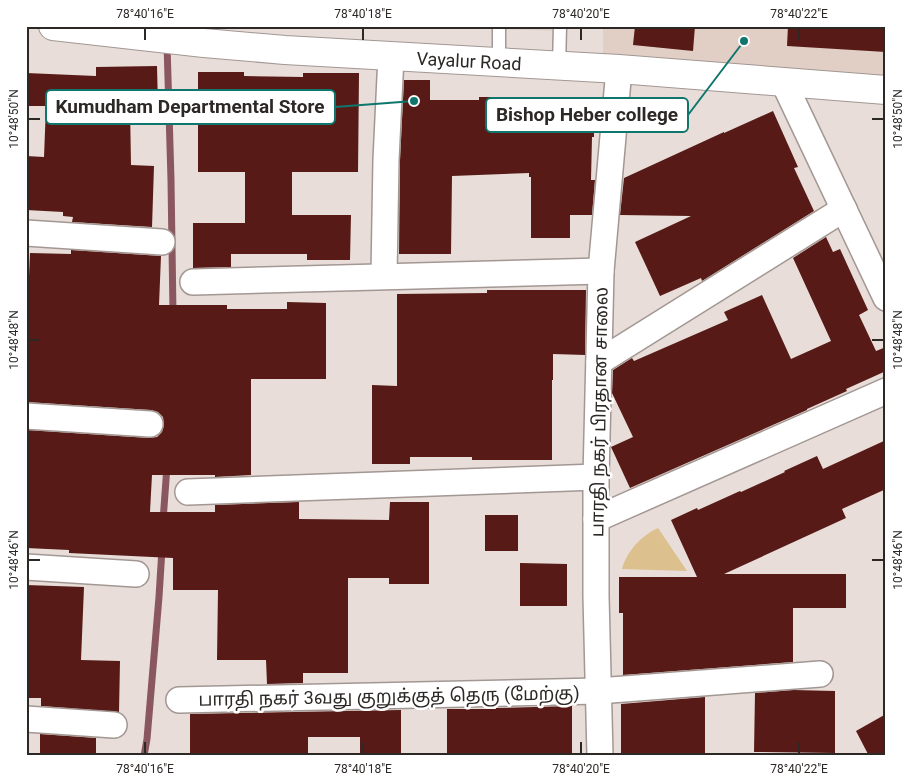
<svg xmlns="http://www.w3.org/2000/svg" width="912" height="782" viewBox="0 0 912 782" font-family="Roboto,'Noto Sans Tamil',sans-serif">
<rect width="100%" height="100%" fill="#e8ddd8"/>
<g fill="#e1cfc6">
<path d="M492,26H566V31L492,29Z"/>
<path d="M603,26H886V80L603,56Z"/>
</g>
<path fill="#dcc08e" d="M658,528L687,571L622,569C626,552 642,535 658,528Z"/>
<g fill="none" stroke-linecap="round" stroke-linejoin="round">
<g stroke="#8a575f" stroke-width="7">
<path d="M167,44L171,180L173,313"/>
<path d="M163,521L167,466"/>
<path d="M144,756L147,739L159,597L162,549"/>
</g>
</g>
<g fill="#571a16">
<path d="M635,26H695L693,51L633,45Z"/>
<path d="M788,26H846L886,29V52L787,46Z"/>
<path d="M157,66L158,106L130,107L131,165L154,166L152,227L72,222L73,217L63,216V212L26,210V156L44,157L46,106H26V73L96,76V67Z"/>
<path d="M198,72H244V76L303,77V73H359L358,172H292V215H351L350,260H307V254H231V267L193,268V223H245V172H198Z"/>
<path d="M404,80H430V100H479V97H511L602,99L599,131H594V137H592L591,180H595L592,215H570V238H531V177H529V173L452,176L451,254H399L400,160Z"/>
<path d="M773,111L798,167L794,168L814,211L702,281L701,278L660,296L635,242L691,216L620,215L624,178L724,132V133Z"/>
<path d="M826,237L833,252L840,249L868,310L859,315L876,351L886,347V371L846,389L847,391L807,409V410L630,488L611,447L633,437L612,393L613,370L632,358L634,361L728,320L724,312L762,295L791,359L831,341L793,258Z"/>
<path d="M71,250L161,256L159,305H227V309H287V302L326,303V379H251V475L215,477V475H152L150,512H215V505L299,502V519L389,520L390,502H429V584H389V578H348V673H303V683L267,684L266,660H217L218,590H173V558L69,553V550L26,548V460L27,430L149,438L157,437L162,432L164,425L163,417L158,412L151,410L26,402V346L30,253L71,254Z"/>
<path d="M487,290H586L585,355L553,354V380H552V460H472V457H410V464H372V385L397,386V294L487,293Z"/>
<path d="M886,440V489L842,509L846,518L724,574H846V608H793V662L623,675V613H619V577H697L671,520L697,508L698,510L740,491L741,492L785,472L784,471L817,456L823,469Z"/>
<rect x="485" y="515" width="33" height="36"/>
<path d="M520,563L567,564V606H520Z"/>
<path d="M26,585L84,587L81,660L120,661L119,712L41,706V698H26Z"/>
<path d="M793,690L835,691V753L754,752L755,693Z"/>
<path d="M705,697V756H621V704Z"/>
<path d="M572,706V756L447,753V709H496V708Z"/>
<path d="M401,710V756H360V737H308V756H190V714Z"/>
<path d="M886,714V756H869L856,731Z"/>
<path d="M40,734L96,738V756H40Z"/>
</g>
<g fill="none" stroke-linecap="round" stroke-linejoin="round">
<defs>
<g id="lane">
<path d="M499,63V26"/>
<path d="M559,66L560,26"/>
</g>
<g id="street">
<path d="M783,81L886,298"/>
<path d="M26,233L162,242"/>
<path d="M384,276L386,160L391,56"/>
<path d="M193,282L601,271"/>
<path d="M599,362L844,209"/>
<path d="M26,416L150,424"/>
<path d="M188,492L596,477"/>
<path d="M596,519L886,391"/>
<path d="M26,567L136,574"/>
<path d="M179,700L598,691L820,674"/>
<path d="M26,719L114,725"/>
<path d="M600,756L596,596V477L601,271L619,69"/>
</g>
<path id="secondary" d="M53,26L204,43L285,50L619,69L886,90"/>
</defs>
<use href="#lane" stroke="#a29793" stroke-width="15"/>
<use href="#street" stroke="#a29793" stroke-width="28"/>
<use href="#secondary" stroke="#a29793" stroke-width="30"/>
<use href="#lane" stroke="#fff" stroke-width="12"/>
<use href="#street" stroke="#fff" stroke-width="25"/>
<use href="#secondary" stroke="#fff" stroke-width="28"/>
</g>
<path fill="none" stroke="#2c2826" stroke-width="2" d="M145,28V40M363,28V40M581,28V40M799,28V40M28,119H40M872,119H884M28,340H40M872,340H884M28,560H40M872,560H884M145,742V754M363,742V754M581,742V754M799,742V754"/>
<g text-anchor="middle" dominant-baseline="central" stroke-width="5" stroke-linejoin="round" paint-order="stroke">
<g font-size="18" fill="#2c2826" stroke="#fff">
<text transform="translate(469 61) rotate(3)">Vayalur Road</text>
<text transform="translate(599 412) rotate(-89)">பாரதி நகர் பிரதான சாலை</text>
<text transform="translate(389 696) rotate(-1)">பாரதி நகர் 3வது குறுக்குத் தெரு (மேற்கு)</text>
</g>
</g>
<path fill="none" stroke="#0f766e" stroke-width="2" d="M414 101L335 107M744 41L688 115"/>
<g fill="#0f766e" stroke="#fff" stroke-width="2">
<circle cx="414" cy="101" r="5"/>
<circle cx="744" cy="41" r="5"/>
</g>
<g fill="#fff" stroke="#0f766e" stroke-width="2">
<rect x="46" y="90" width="289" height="34" rx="5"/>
<rect x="486" y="98" width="202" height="34" rx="5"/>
</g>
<g font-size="19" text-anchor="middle" font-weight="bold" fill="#2c2826">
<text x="190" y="113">Kumudham Departmental Store</text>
<text x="587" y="121">Bishop Heber college</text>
</g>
<rect width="912" height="782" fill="none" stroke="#ffffff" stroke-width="55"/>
<rect x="28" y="28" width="856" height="726" fill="none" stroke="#2c2826" stroke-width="2"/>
<g font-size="12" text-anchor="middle" fill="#2c2826">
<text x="145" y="18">78°40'16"E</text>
<text x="363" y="18">78°40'18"E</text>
<text x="581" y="18">78°40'20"E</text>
<text x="799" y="18">78°40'22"E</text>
<text transform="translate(14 119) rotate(-90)" y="4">10°48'50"N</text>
<text transform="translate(898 119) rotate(-90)" y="4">10°48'50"N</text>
<text transform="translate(14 340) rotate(-90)" y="4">10°48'48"N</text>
<text transform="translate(898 340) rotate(-90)" y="4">10°48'48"N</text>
<text transform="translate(14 560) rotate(-90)" y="4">10°48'46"N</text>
<text transform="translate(898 560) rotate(-90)" y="4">10°48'46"N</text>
<text x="145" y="773">78°40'16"E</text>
<text x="363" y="773">78°40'18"E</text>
<text x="581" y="773">78°40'20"E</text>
<text x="799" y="773">78°40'22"E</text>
</g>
</svg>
